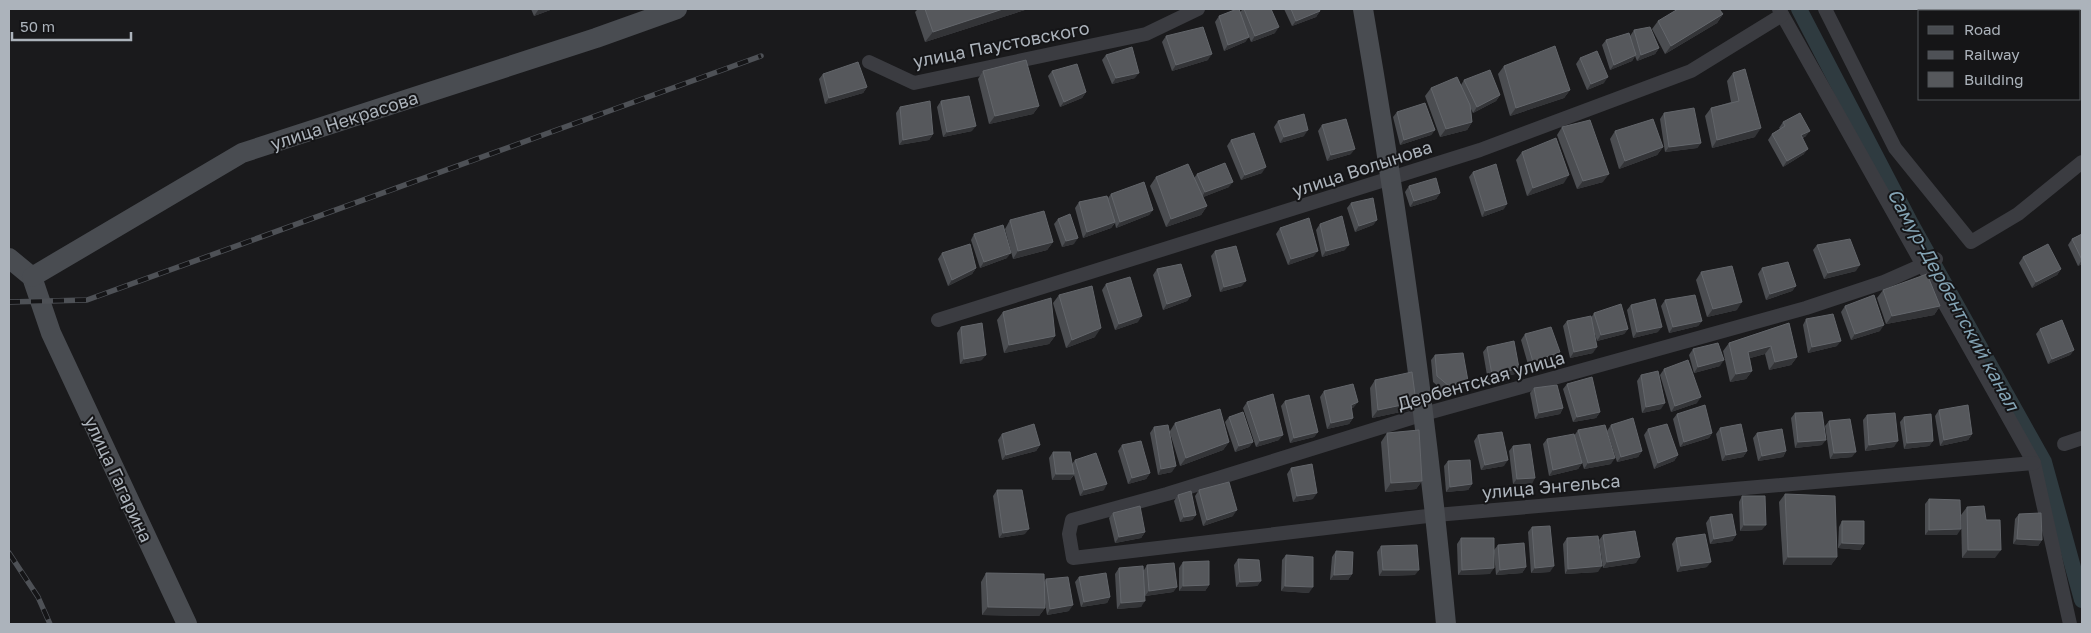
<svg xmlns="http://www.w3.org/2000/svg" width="2091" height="633" viewBox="0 0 2091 633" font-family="'Golos Text',sans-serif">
<rect width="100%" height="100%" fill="#1a1a1c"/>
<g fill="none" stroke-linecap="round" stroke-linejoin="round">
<path stroke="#2f3b40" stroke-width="16" d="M1799,9L1911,224L2044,462L2082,600"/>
<g stroke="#3b3c41" stroke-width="14">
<path d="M1779,9L2034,463L2070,624"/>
<path d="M1825,9L1895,148L1971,242L2018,214L2082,162"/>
<path d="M869,62L914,83L1146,34L1198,9"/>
<path d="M1936,259L1884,282L1806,308L1424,414L1167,494L1072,520L1069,534L1073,558L1436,515L2034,463"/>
<path d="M938,320L1480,150L1691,71L1782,15"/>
<path d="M2064,444L2082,438"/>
</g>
<g stroke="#494c51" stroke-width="20">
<path d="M1363,9C1398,213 1427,418 1446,624"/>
<path d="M9,258L32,277L51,333L187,624"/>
<path d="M32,277L242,153L596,38L677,9"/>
</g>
<defs>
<g id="rail">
<path d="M9,302L87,300L761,56"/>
<path d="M9,553L38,597L50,624"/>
</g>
</defs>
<use href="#rail" stroke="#4e5156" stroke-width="5.5"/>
<use href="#rail" stroke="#151517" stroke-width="4" stroke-dasharray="11" stroke-linecap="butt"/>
</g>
<g fill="#4b4d51">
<path d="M531,9H553L534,16Z"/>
<path d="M918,9H1028L925,42L915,12Z"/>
<path d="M1243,9H1271L1275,33L1251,42L1249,37L1245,42L1224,51L1215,22L1219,16L1240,12Z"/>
<path d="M1284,9H1319L1320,11L1316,17L1292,26Z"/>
<path d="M1723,14L1717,23L1665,54L1652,29L1658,21Z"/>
<path d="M1634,30L1659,48L1655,54L1637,61L1635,56L1632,61L1610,70L1602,45L1606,40L1630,36Z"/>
<path d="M1166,36L1208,60L1172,71L1162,42Z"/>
<path d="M1106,55L1135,78L1112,84L1102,60Z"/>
<path d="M1580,58L1604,83L1587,90L1576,64Z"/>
<path d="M1504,66L1570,90L1564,98L1510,116L1498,74Z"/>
<path d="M983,71L1039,106L1033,114L989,124L978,79Z"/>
<path d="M1052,71L1086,92L1082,98L1060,107L1048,76Z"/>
<path d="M1733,73L1755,137L1712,148L1705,116L1711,108L1731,102L1727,81Z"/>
<path d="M823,74L867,87L863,93L825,104L819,79Z"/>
<path d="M1464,80L1500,95L1496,101L1473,113L1471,109L1472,122L1467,130L1440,137L1425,96L1431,88L1461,85Z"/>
<path d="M941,101L972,131L943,137L937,107Z"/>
<path d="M900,107L933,134L929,140L899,145L896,113Z"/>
<path d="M1397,112L1435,130L1431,135L1400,145L1393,117Z"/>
<path d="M1664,113L1701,143L1697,148L1665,152L1660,119Z"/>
<path d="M1278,121L1304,136L1280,143L1274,127Z"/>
<path d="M1783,122L1806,136L1803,138L1804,154L1783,167L1768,140L1772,134L1780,129L1779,128Z"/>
<path d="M1322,125L1351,154L1327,161L1318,131Z"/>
<path d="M1562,127L1603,182L1577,189L1557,135Z"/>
<path d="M1615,131L1663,147L1657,155L1619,169L1610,139Z"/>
<path d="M1231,140L1262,173L1241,180L1227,146Z"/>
<path d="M1522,152L1564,183L1527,196L1516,160Z"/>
<path d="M1473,172L1504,209L1482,217L1469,177Z"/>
<path d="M1197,174L1229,187L1203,197L1207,206L1201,215L1166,227L1150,186L1156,177L1194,178Z"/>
<path d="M1409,186L1440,193L1436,199L1410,207L1405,192Z"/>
<path d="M1111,194L1153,210L1149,215L1116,228L1115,223L1111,228L1083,238L1075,208L1079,202L1108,198Z"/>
<path d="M1351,203L1377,220L1373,225L1355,232L1347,208Z"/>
<path d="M1058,219L1074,244L1062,247L1054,224Z"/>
<path d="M1010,220L1053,242L1047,250L1013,259L1005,229Z"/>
<path d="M1320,224L1345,250L1322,257L1316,230Z"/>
<path d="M1280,228L1314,256L1288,265L1276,234Z"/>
<path d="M974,234L1007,258L980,268L971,240Z"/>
<path d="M2082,234V264L2078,266L2068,245L2072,239Z"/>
<path d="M1817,245L1856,271L1824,279L1813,250Z"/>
<path d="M1215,251L1242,286L1220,292L1211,256Z"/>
<path d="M942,253L976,268L972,274L948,286L938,259Z"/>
<path d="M2023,257L2061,269L2057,275L2032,288L2019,263Z"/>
<path d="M1762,268L1796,286L1792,291L1766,300L1758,274Z"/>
<path d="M1157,269L1191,296L1187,301L1163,310L1153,275Z"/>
<path d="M1701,272L1737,310L1707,317L1696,280Z"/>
<path d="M1106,284L1138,322L1115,330L1102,290Z"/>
<path d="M1883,290L1940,306L1934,315L1886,324L1877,298Z"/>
<path d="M1059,295L1095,337L1066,348L1053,303Z"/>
<path d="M1665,300L1702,321L1698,326L1669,333L1661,306Z"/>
<path d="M1631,305L1658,332L1633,338L1627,310Z"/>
<path d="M1845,306L1880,331L1851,340L1841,312Z"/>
<path d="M1003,312L1055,336L1049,344L1004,353L997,320Z"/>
<path d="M1594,313L1628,329L1624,334L1597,341L1594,331L1593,353L1570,358L1563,326L1567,321L1591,318Z"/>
<path d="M1806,319L1837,346L1808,353L1803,325Z"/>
<path d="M1789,323L1797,357L1791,365L1769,370L1765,354L1750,358L1752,371L1746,379L1730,382L1723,351L1729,343Z"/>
<path d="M961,327L982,360L960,364L957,333Z"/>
<path d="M2040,329L2074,350L2070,355L2048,364L2036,334Z"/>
<path d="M1525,334L1560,352L1556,358L1529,368L1521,340Z"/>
<path d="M1487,347L1515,374L1488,381L1483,352Z"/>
<path d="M1693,349L1720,366L1694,373L1689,355Z"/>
<path d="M1435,355L1468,381L1464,387L1445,392L1433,382L1431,360Z"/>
<path d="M1664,369L1697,403L1671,412L1660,375Z"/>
<path d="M1641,375L1661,409L1642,413L1637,381Z"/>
<path d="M1375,380L1410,410L1372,418L1370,388Z"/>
<path d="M1567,384L1600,412L1596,418L1573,422L1563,389Z"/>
<path d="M1534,388L1563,408L1560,414L1535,419L1530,393Z"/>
<path d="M1324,391L1354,407L1351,409L1353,418L1349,424L1327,429L1320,397Z"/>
<path d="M1285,401L1318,432L1314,437L1290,443L1281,406Z"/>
<path d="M1247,402L1279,440L1256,447L1243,408Z"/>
<path d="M1939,410L1972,434L1968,440L1940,446L1935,416Z"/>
<path d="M1795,413L1822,445L1795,448L1791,418Z"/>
<path d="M1677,414L1712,433L1709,438L1680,447L1673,419Z"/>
<path d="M1867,415L1894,447L1865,451L1863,420Z"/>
<path d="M1229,417L1253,442L1249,447L1235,452L1225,422Z"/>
<path d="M1904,417L1933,441L1929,446L1904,449L1900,422Z"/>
<path d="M1829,421L1852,457L1830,459L1825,426Z"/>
<path d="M1175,423L1229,442L1223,450L1180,466L1170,433L1172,472L1158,475L1150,433L1154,427L1170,431Z"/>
<path d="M1611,425L1642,451L1638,457L1617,462L1607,431Z"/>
<path d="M1720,428L1747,451L1743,457L1722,461L1716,434Z"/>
<path d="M1648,429L1678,455L1674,461L1654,469L1644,435Z"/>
<path d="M1578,430L1611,464L1584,469L1574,436Z"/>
<path d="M1387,433L1422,481L1416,489L1385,492L1381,442Z"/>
<path d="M1757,433L1786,451L1783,457L1758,461L1753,438Z"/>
<path d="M1002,434L1040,445L1036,451L1002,460L998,440Z"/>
<path d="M1478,435L1504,466L1481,470L1474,441Z"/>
<path d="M1547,439L1582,463L1578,469L1549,476L1543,444Z"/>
<path d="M1122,445L1150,473L1146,479L1128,484L1118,451Z"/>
<path d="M1513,446L1532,484H1513L1509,451Z"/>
<path d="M1053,452L1072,464L1075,460L1104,490L1080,496L1074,475L1070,480H1052L1049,458Z"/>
<path d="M1448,461L1472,484L1468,490L1446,492L1444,466Z"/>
<path d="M1291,468L1313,499L1293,502L1287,474Z"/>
<path d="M997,490L1025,534L999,538L993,496Z"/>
<path d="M1199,490L1233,516L1203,526L1195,496Z"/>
<path d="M1785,494L1837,557L1831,565H1783L1779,502Z"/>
<path d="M1178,495L1196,515L1192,520L1180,522L1174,501Z"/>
<path d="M1742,496L1762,530L1740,531L1739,502Z"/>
<path d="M1929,499L1957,535H1925V504Z"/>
<path d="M1967,507L1986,520L1995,558H1962L1961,515Z"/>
<path d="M1113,513L1145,532L1141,538L1115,543L1109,518Z"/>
<path d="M2019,514L2042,540L2038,546L2013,544L2015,519Z"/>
<path d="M1710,517L1736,535L1732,541L1710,544L1706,523Z"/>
<path d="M1842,521L1864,544L1860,550L1838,548L1839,527Z"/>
<path d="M1532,527L1550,572L1531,573L1528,532Z"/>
<path d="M1603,535L1636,563L1603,568L1599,540Z"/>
<path d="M1461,538L1494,550L1498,545L1526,567L1522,573L1496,575L1494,553L1490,574L1458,575L1457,544Z"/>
<path d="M1567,538L1598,572L1565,574L1563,544Z"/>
<path d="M1676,538L1707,567L1677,572L1672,544Z"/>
<path d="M1381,546L1415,575L1379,576L1377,552Z"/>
<path d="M1336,551L1352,574L1348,580H1330L1332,557Z"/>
<path d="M1286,555L1309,593L1281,591L1282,560Z"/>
<path d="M1238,559L1261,581L1257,586L1236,587L1234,565Z"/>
<path d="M1183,562L1209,585L1205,591H1179V568Z"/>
<path d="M1147,565L1177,587L1173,592L1145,596L1141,607L1117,609L1115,574L1119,568L1144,570Z"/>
<path d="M986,573L1044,582L1046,579L1069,611L1047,615L1045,603V608L1039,616L982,615L981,582Z"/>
<path d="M1079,577L1110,597L1107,603L1081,607L1075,582Z"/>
</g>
<g fill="#333437">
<path d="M539,9H553L534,16Z"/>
<path d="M1003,9H1028L925,42L933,32Z"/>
<path d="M1320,11L1316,17L1292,26L1296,21Z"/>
<path d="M1723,14L1717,23L1665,54L1671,46Z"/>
<path d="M1279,27L1275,33L1251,42L1255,36Z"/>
<path d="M1249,37L1245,42L1224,51L1228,45Z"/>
<path d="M1659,48L1655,54L1637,61L1641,55Z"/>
<path d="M1212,54L1208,60L1172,71L1176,65Z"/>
<path d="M1636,55L1632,61L1610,70L1614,65Z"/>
<path d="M1139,73L1135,78L1112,84L1116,78Z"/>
<path d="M1608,77L1604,83L1587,90L1591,84Z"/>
<path d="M867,87L863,93L825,104L829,98Z"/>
<path d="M1570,90L1564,98L1510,116L1516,108Z"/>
<path d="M1086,92L1082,98L1060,107L1064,102Z"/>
<path d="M1500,95L1496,101L1473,113L1477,107Z"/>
<path d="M1039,106L1033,114L989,124L995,116Z"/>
<path d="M1472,122L1467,130L1440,137L1446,129Z"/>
<path d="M976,126L972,131L943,137L947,132Z"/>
<path d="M1761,128L1755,137L1712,148L1717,140Z"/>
<path d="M1308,130L1304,136L1280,143L1284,137Z"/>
<path d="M1435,130L1431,135L1400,145L1404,140Z"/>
<path d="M1810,131L1806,136L1797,141L1801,135Z"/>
<path d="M933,134L929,140L899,145L903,140Z"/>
<path d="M1701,143L1697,148L1665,152L1669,147Z"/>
<path d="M1663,147L1657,155L1619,169L1625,161Z"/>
<path d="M1355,149L1351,154L1327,161L1331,155Z"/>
<path d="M1808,149L1804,154L1783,167L1787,161Z"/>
<path d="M1266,167L1262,173L1241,180L1245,175Z"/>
<path d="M1609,174L1603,182L1577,189L1583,181Z"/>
<path d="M1569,175L1564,183L1527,196L1533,188Z"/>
<path d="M1233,182L1229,187L1201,198L1205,192Z"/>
<path d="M1440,193L1436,199L1410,207L1414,201Z"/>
<path d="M1507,204L1504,209L1482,217L1485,211Z"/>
<path d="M1207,206L1201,215L1166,227L1171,219Z"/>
<path d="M1153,210L1149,215L1116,228L1120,222Z"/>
<path d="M1377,220L1373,225L1355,232L1359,226Z"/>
<path d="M1115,222L1111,228L1083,238L1087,232Z"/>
<path d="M1078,238L1074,244L1062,247L1066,241Z"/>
<path d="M1053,242L1047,250L1013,259L1018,251Z"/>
<path d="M1349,245L1345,250L1322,257L1326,251Z"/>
<path d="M1318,251L1314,256L1288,265L1291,259Z"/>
<path d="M1011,253L1007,258L980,268L984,262Z"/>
<path d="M2082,260V264L2078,266Z"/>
<path d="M1860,265L1856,271L1824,279L1828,273Z"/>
<path d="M976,268L972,274L948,286L952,280Z"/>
<path d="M2061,269L2057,275L2032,288L2036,282Z"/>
<path d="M1246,281L1242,286L1220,292L1224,287Z"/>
<path d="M1796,286L1792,291L1766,300L1770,294Z"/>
<path d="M1191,296L1187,301L1163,310L1167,304Z"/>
<path d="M1742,302L1737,310L1707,317L1713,309Z"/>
<path d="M1940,306L1934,315L1886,324L1892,316Z"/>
<path d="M1142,316L1138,322L1115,330L1119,324Z"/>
<path d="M1702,321L1698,326L1669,333L1673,327Z"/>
<path d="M1884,325L1880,331L1851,340L1855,334Z"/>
<path d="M1662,327L1658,332L1633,338L1637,332Z"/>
<path d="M1101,328L1095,337L1066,348L1072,340Z"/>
<path d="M1628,329L1624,334L1597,341L1601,335Z"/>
<path d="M1055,336L1049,344L1004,353L1009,345Z"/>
<path d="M1841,341L1837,346L1808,353L1812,347Z"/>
<path d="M1771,346L1765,354L1743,360L1748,352Z"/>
<path d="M1597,347L1593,353L1570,358L1574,352Z"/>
<path d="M2074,350L2070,355L2048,364L2052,359Z"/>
<path d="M1560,352L1556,358L1529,368L1533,362Z"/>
<path d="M986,355L982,360L960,364L964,359Z"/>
<path d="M1797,357L1791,365L1769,370L1775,362Z"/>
<path d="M1724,360L1720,366L1694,373L1698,367Z"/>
<path d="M1519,368L1515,374L1488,381L1492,375Z"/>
<path d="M1752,371L1746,379L1730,382L1736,374Z"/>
<path d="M1468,381L1464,387L1445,392L1449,386Z"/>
<path d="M1701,397L1697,403L1671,412L1675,406Z"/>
<path d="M1358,402L1354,407L1347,411L1351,405Z"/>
<path d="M1416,402L1410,410L1372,418L1378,410Z"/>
<path d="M1665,403L1661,409L1642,413L1646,407Z"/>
<path d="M1563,408L1560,414L1535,419L1539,413Z"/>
<path d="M1600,412L1596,418L1573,422L1577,417Z"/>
<path d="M1353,418L1349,424L1327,429L1331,423Z"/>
<path d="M1318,432L1314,437L1290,443L1294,438Z"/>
<path d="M1712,433L1709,438L1680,447L1684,442Z"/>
<path d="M1972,434L1968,440L1940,446L1944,440Z"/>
<path d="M1283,435L1279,440L1256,447L1260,441Z"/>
<path d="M1826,440L1822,445L1795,448L1798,442Z"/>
<path d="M1898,441L1894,447L1865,451L1869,445Z"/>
<path d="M1933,441L1929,446L1904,449L1907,443Z"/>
<path d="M1229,442L1223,450L1180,466L1186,458Z"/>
<path d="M1253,442L1249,447L1235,452L1239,446Z"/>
<path d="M1040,445L1036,451L1002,460L1006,455Z"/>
<path d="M1642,451L1638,457L1617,462L1621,457Z"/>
<path d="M1747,451L1743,457L1722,461L1726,455Z"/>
<path d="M1786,451L1783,457L1758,461L1762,456Z"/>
<path d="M1856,452L1852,457L1830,459L1834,453Z"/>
<path d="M1678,455L1674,461L1654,469L1658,463Z"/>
<path d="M1615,458L1611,464L1584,469L1588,463Z"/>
<path d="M1508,460L1504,466L1481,470L1485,465Z"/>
<path d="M1582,463L1578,469L1549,476L1553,470Z"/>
<path d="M1176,466L1172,472L1158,475L1161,469Z"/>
<path d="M1150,473L1146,479L1128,484L1132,478Z"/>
<path d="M1056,474H1074L1070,480H1052Z"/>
<path d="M1535,478L1532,484H1513L1517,479Z"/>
<path d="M1422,481L1416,489L1385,492L1391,483Z"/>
<path d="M1107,484L1104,490L1080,496L1084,490Z"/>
<path d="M1472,484L1468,490L1446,492L1450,487Z"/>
<path d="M1317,493L1313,499L1293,502L1297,496Z"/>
<path d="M1237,510L1233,516L1203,526L1207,520Z"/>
<path d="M1196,515L1192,520L1180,522L1184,517Z"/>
<path d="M1744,525H1766L1762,530L1740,531Z"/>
<path d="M1029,529L1025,534L999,538L1003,533Z"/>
<path d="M1961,529L1957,535H1925L1929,530Z"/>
<path d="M1145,532L1141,538L1115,543L1119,537Z"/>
<path d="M1736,535L1732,541L1710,544L1714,539Z"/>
<path d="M2017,539L2042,540L2038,546L2013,544Z"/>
<path d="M1842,543L1864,544L1860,550L1838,548Z"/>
<path d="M1968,550H2001L1995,558H1962Z"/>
<path d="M1640,557L1636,563L1603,568L1607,562Z"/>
<path d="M1788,557H1837L1831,565H1783Z"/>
<path d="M1711,562L1707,567L1677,572L1681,566Z"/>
<path d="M1554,566L1550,572L1531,573L1535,568Z"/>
<path d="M1602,566L1598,572L1565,574L1568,569Z"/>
<path d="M1526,567L1522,573L1496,575L1500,570Z"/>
<path d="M1494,568L1490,574L1458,575L1462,570Z"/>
<path d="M1383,570H1419L1415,575L1379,576Z"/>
<path d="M1352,574L1348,580H1330L1334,575Z"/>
<path d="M1261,581L1257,586L1236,587L1240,582Z"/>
<path d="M1209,585L1205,591H1179L1183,586Z"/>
<path d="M1285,586L1313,587L1309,593L1281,591Z"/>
<path d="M1177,587L1173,592L1145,596L1149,591Z"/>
<path d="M1110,597L1107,603L1081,607L1084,602Z"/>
<path d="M1145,601L1141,607L1117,609L1121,603Z"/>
<path d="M1073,605L1069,611L1047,615L1050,609Z"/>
<path d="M988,607L1045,608L1039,616L982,615Z"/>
</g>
<g fill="#56585c" stroke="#63666b">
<path d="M925,9H1003L933,32Z"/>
<path d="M1237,9H1239L1249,37L1228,45L1219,16Z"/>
<path d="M1244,9H1271L1279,27L1255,36Z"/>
<path d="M1291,9H1319L1320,11L1296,21Z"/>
<path d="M1678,9H1719L1723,14L1671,46L1658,21Z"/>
<path d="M1203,27L1212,54L1176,65L1166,36Z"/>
<path d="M1650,27L1659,48L1641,55L1634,30Z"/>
<path d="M1629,33L1636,55L1614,65L1606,40Z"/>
<path d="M1555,46L1570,90L1516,108L1504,66Z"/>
<path d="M1132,47L1139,73L1116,78L1106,55Z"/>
<path d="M1597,51L1608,77L1591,84L1580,58Z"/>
<path d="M1026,60L1039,106L995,116L983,71Z"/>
<path d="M858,62L867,87L829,98L823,74Z"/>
<path d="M1077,64L1086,92L1064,102L1052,71Z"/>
<path d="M1745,69L1761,128L1717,140L1711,108L1739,101L1733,73Z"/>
<path d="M1490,70L1500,95L1477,107L1464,80Z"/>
<path d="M1457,77L1470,105L1472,122L1446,129L1431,88Z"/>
<path d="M969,96L976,126L947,132L941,101Z"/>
<path d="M930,101L933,134L903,140L900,107Z"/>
<path d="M1425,103L1435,130L1404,140L1397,112Z"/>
<path d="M1694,108L1701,143L1669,147L1664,113Z"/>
<path d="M1800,113L1810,131L1801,135L1808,149L1787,161L1772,134L1785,126L1783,122Z"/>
<path d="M1304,114L1308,130L1284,137L1278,121Z"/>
<path d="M1346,119L1355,149L1331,155L1322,125Z"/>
<path d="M1653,119L1663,147L1625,161L1615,131Z"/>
<path d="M1590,120L1609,174L1583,181L1562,127Z"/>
<path d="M1254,133L1266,167L1245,175L1231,140Z"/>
<path d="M1556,138L1569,175L1533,188L1522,152Z"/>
<path d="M1225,163L1233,182L1205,192L1197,174Z"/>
<path d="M1188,164L1207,206L1171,219L1156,177Z"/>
<path d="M1496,164L1507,204L1485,211L1473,172Z"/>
<path d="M1436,178L1440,193L1414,201L1409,186Z"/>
<path d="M1144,182L1153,210L1120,222L1111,194Z"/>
<path d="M1107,196L1115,222L1087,232L1079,202Z"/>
<path d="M1373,198L1377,220L1359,226L1351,203Z"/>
<path d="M1044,211L1053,242L1018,251L1010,220Z"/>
<path d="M1070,214L1078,238L1066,241L1058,219Z"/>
<path d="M1342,216L1349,245L1326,251L1320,224Z"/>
<path d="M1309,218L1318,251L1291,259L1280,228Z"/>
<path d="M1003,225L1011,253L984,262L974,234Z"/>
<path d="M2082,234V260L2072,239Z"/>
<path d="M1850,239L1860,265L1828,273L1817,245Z"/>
<path d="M970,244L976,268L952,280L942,253Z"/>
<path d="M2048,244L2061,269L2036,282L2023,257Z"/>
<path d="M1236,246L1246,281L1224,287L1215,251Z"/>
<path d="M1788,262L1796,286L1770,294L1762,268Z"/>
<path d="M1181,264L1191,296L1167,304L1157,269Z"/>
<path d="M1732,266L1742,302L1713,309L1701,272Z"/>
<path d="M1927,274L1940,306L1892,316L1883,290Z"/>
<path d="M1130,277L1142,316L1119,324L1106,284Z"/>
<path d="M1092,286L1101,328L1072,340L1059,295Z"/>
<path d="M1695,295L1702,321L1673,327L1665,300Z"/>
<path d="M1874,295L1884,325L1855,334L1845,306Z"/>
<path d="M1051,298L1055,336L1009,345L1003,312Z"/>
<path d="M1655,299L1662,327L1637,332L1631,305Z"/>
<path d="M1621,304L1628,329L1601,335L1594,313Z"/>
<path d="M1833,314L1841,341L1812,347L1806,319Z"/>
<path d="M1591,316L1597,347L1574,352L1567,321Z"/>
<path d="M2062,320L2074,350L2052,359L2040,329Z"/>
<path d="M982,323L986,355L964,359L961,327Z"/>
<path d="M1789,323L1797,357L1775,362L1771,346L1748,352L1752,371L1736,374L1729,343Z"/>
<path d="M1551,327L1560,352L1533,362L1525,334Z"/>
<path d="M1514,341L1519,368L1492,375L1487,347Z"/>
<path d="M1718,343L1724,360L1698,367L1693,349Z"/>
<path d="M1463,353L1468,381L1449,386L1437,376L1435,355Z"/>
<path d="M1688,360L1701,397L1675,406L1664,369Z"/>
<path d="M1658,371L1665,403L1646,407L1641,375Z"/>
<path d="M1412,372L1416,402L1378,410L1375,380Z"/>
<path d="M1592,377L1600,412L1577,417L1567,384Z"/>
<path d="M1353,384L1358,402L1351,405L1353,418L1331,423L1324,391Z"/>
<path d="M1557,385L1563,408L1539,413L1534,388Z"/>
<path d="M1273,394L1283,435L1260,441L1247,402Z"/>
<path d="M1309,395L1318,432L1294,438L1285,401Z"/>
<path d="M1705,405L1712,433L1684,442L1677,414Z"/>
<path d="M1968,405L1972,434L1944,440L1939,410Z"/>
<path d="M1220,409L1229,442L1186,458L1175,423Z"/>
<path d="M1243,412L1253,442L1239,446L1229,417Z"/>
<path d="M1822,412L1826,440L1798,442L1795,413Z"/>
<path d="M1895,413L1898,441L1869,445L1867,415Z"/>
<path d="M1931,414L1933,441L1907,443L1904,417Z"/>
<path d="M1633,418L1642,451L1621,457L1611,425Z"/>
<path d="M1850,419L1856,452L1834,453L1829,421Z"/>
<path d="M1034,424L1040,445L1006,455L1002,434Z"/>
<path d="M1667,424L1678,455L1658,463L1648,429Z"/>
<path d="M1741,424L1747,451L1726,455L1720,428Z"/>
<path d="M1168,425L1176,466L1161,469L1154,427Z"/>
<path d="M1605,425L1615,458L1588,463L1578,430Z"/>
<path d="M1782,429L1786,451L1762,456L1757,433Z"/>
<path d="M1419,430L1422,481L1391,483L1387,433Z"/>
<path d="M1502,432L1508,460L1485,465L1478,435Z"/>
<path d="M1574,434L1582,463L1553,470L1547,439Z"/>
<path d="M1141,441L1150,473L1132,478L1122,445Z"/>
<path d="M1530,444L1535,478L1517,479L1513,446Z"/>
<path d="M1053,452H1070L1074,474H1056Z"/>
<path d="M1096,453L1107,484L1084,490L1075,460Z"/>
<path d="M1470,460L1472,484L1450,487L1448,461Z"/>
<path d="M1312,464L1317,493L1297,496L1291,468Z"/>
<path d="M1229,482L1237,510L1207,520L1199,490Z"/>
<path d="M997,490H1022L1029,529L1003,533Z"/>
<path d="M1191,491L1196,515L1184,517L1178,495Z"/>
<path d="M1785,494L1835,496L1837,557H1788Z"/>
<path d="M1742,496H1765L1766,525H1744Z"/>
<path d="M1929,499L1960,500L1961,529L1929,530Z"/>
<path d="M1140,506L1145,532L1119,537L1113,513Z"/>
<path d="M1984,506L1986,520H2000L2001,550H1968L1967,507Z"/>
<path d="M2041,513L2042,540L2017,539L2019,514Z"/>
<path d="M1732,514L1736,535L1714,539L1710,517Z"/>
<path d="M1842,521H1864V544L1842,543Z"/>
<path d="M1550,526L1554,566L1535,568L1532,527Z"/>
<path d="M1635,531L1640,557L1607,562L1603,535Z"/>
<path d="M1705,534L1711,562L1681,566L1676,538Z"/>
<path d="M1598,536L1602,566L1568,569L1567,538Z"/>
<path d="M1461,538H1494V568L1462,570Z"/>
<path d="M1524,543L1526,567L1500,570L1498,545Z"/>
<path d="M1417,545L1419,570H1383L1381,546Z"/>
<path d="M1336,551L1353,552L1352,574L1334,575Z"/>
<path d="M1286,555L1313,557V587L1285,586Z"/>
<path d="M1238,559L1259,560L1261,581L1240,582Z"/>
<path d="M1209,561V585L1183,586V562Z"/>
<path d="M1174,563L1177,587L1149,591L1147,565Z"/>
<path d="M1143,566L1145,601L1121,603L1119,568Z"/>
<path d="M986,573L1044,574L1045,608L988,607Z"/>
<path d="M1106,573L1110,597L1084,602L1079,577Z"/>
<path d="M1068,577L1073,605L1050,609L1046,579Z"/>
</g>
<g text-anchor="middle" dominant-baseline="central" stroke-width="4" stroke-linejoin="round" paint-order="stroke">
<g font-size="18" fill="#acb3bb" stroke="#151517">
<text transform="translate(1001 44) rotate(-11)">улица Паустовского</text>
<text transform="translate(344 120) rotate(-18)">улица Некрасова</text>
<text transform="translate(1362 168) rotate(-18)">улица Волынова</text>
<text transform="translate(1481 380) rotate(-16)">Дербентская улица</text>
<text transform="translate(119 479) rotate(65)">улица Гагарина</text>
<text transform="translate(1551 486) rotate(-5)">улица Энгельса</text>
</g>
<g font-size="19" font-style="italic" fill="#84a4b5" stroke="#151517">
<text transform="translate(1954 299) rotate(61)">Самур-Дербентский канал</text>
</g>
</g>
<rect width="2091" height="633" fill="none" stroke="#acb3bb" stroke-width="20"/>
<rect x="1918" y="10" width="162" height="90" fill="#151517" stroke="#515459"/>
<rect x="1928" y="26" width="25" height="8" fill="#494c51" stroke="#515459"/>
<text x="1964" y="35" font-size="15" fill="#acb3bb">Road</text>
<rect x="1928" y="51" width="25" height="8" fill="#4e5156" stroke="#515459"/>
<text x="1964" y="60" font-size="15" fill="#acb3bb">Railway</text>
<rect x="1928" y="72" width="25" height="15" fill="#56585c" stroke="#515459"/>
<text x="1964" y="85" font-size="15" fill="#acb3bb">Building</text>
<path d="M12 32v8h119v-8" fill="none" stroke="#acb3bb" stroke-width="2.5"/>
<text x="20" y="32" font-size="15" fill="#acb3bb" stroke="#151517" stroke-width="4" paint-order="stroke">50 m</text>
</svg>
